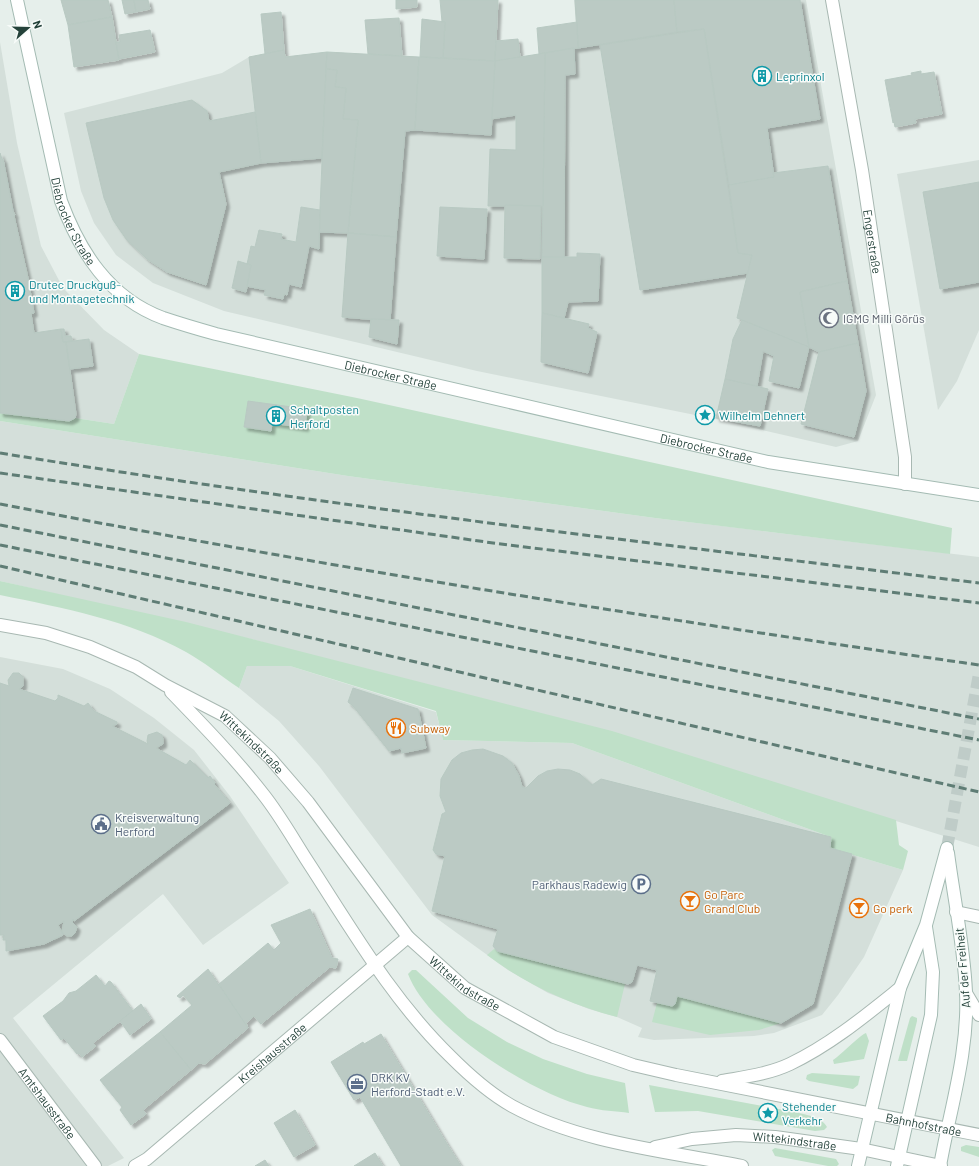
<svg xmlns="http://www.w3.org/2000/svg" width="979" height="1166" viewBox="0 0 979 1166" font-family="Barlow,sans-serif">
<defs>
<filter id="shadow"><feDropShadow dx="3.5" dy="3.5" stdDeviation="1" flood-color="#0004"/></filter>
</defs>
<rect width="100%" height="100%" fill="#e6efeb"/>
<g fill="#d4dfda">
<path d="M574,0H806L876,395L858,441L836,447L715,419L477,371L224,311L153,283L116,255L94,223L81,191L64,113L222,73L249,57L284,50L285,57L327,52L495,61L578,48Z"/>
<path d="M0,42L17,143L41,246L63,288L104,330L139,354L114,424L75,418L69,421L0,413Z"/>
<path d="M979,160V330L957,381L938,410L897,174Z"/>
<path d="M0,421L348,476L655,518L979,557V847L845,805L255,640L0,581Z"/>
<path d="M0,657L63,669L110,689L154,718L194,750L230,796L289,883L203,945L163,894L13,1018L124,1158L108,1166H0Z"/>
<path d="M247,666H290L436,712L443,740L572,743L828,836L831,837L830,848L903,870L864,957L838,995L822,1015L774,1033L754,1036L654,1040L638,1037L642,1028L617,1017L589,1009L548,993L508,970L432,915L319,766L279,721L239,688Z"/>
</g>
<g fill="#bfe0c8">
<path d="M139,354L357,398L952,528L950,554L655,518L348,476L0,421V413L69,421L75,418L114,424Z"/>
<path d="M0,581L186,622L612,731L896,820L899,845L908,851L903,870L830,848L831,837L828,836L572,743L443,740L436,711L290,666H247L239,688C221,676 204,662 186,652C129,620 63,608 0,595Z"/>
<path d="M494,949L625,984L617,1017C569,1004 527,985 487,955Z"/>
<path d="M412,970H416L468,1018L507,1042L543,1059L587,1074L625,1083L629,1113C616,1111 601,1111 587,1107C532,1094 428,1028 408,974Z"/>
<path d="M677,996L781,1023L759,1030L710,1035L652,1022L657,1003L673,1006Z"/>
<path d="M912,1016L917,1018V1021L907,1061H898L910,1018Z"/>
<path d="M866,1033L869,1041L864,1059L834,1064L833,1060C841,1055 861,1034 866,1033Z"/>
<path d="M812,1073L860,1076L858,1085L853,1089L809,1081L806,1079L807,1075Z"/>
<path d="M649,1085L795,1112C805,1115 821,1116 827,1127L824,1130L815,1131L698,1111L655,1112Z"/>
<path d="M966,1145L979,1147V1157L961,1151V1147Z"/>
<path d="M775,1148L836,1159L839,1164L837,1166H828L775,1156L772,1150Z"/>
</g>
<g fill="#bbcac4" stroke="#b8c9c2" filter="url(#shadow)">
<path d="M61,0H108L112,17L68,25Z"/>
<path d="M122,0H134L136,12L125,14Z"/>
<path d="M134,0H148L150,9L136,12Z"/>
<path d="M396,0H417V7L396,9Z"/>
<path d="M440,0H498L495,61L443,58L445,22H442Z"/>
<path d="M575,0H674L677,32L578,48Z"/>
<path d="M674,0H800L820,119L767,128L774,177L729,185L704,29L677,32Z"/>
<path d="M281,12L284,50L265,54L261,14Z"/>
<path d="M112,17L119,60L74,67L68,25Z"/>
<path d="M399,18L402,56L368,54L365,20Z"/>
<path d="M422,19L445,22L443,58L420,57Z"/>
<path d="M577,22L578,48L539,54L537,28Z"/>
<path d="M704,29L738,253L752,255L748,273L640,290L600,45Z"/>
<path d="M150,30L155,52L119,59L116,42H120L119,35Z"/>
<path d="M518,39L520,57L495,61L496,41Z"/>
<path d="M574,48L575,74L565,75L564,258L542,257L545,53Z"/>
<path d="M284,50L285,57L327,52L322,158L261,163L249,57Z"/>
<path d="M327,52L419,57L415,130L405,131L396,237L348,233L358,120L343,119L346,88L335,87L337,70L326,69Z"/>
<path d="M545,53L543,206H488L490,149L516,150V115L491,119L495,61Z"/>
<path d="M419,57L495,61L491,135L415,130Z"/>
<path d="M326,69L337,70L335,87L346,88L343,119L358,120L348,233L319,232Z"/>
<path d="M921,71V74L934,72L942,114L915,119L916,123L895,127L894,122L893,123L885,80L912,75L911,73Z"/>
<path d="M192,100L207,111L209,121L255,112L261,163L219,172L226,204L206,285L167,272L147,259L126,239L113,220L104,198L86,123Z"/>
<path d="M0,153L2,159H3L13,211L15,215L14,216L28,278L34,313L31,314L34,333L61,329L63,342H66L76,414L75,418L69,421L0,413Z"/>
<path d="M828,166L847,281L800,292L809,347L737,318L752,255L738,253L729,185L774,177L773,173Z"/>
<path d="M979,182V282L940,289L923,192Z"/>
<path d="M505,205L541,206L540,259L504,258Z"/>
<path d="M301,207L320,210L319,249L309,246L301,287L289,284L287,295L284,294L283,299L264,295L266,290L246,286L251,265L247,264L251,246L255,247L259,230L282,234L281,239L296,242Z"/>
<path d="M440,207L487,209L484,259L437,256Z"/>
<path d="M348,233L396,237L390,321L342,317Z"/>
<path d="M577,253L600,254L598,301L568,302L564,318L542,313V257H577Z"/>
<path d="M238,261L251,265L246,292L232,288Z"/>
<path d="M847,281L858,343L819,352L809,347L800,292Z"/>
<path d="M542,313L589,324L588,328L597,332L588,373L541,362Z"/>
<path d="M371,319L399,320L397,344L369,337Z"/>
<path d="M742,320L809,347L799,388L769,381L774,356L763,351L757,386L725,379L733,339Z"/>
<path d="M61,329H64L65,336H71L72,341L63,342Z"/>
<path d="M89,339L93,366L70,369L66,342Z"/>
<path d="M858,343L866,391L854,437L801,424L819,352Z"/>
<path d="M725,379L768,389L760,426L716,418Z"/>
<path d="M248,401L307,409L305,428L272,423L271,431L244,427Z"/>
<path d="M13,673H19L23,677V686L19,689L55,701L58,698V695L84,706L88,703L94,711L117,722V724L112,726L148,744L147,741L148,735L157,732L162,735L163,740V744L156,748L186,765L190,760L208,778L210,776L215,783L214,784L230,803L74,921L73,919L72,922L77,927L75,933L72,936H67L62,932L64,921L58,925L63,935L44,944L6,951V940H3L4,935H0V683L9,686L8,680Z"/>
<path d="M353,688L418,709L426,748L402,753L401,748L389,751L353,706L348,702Z"/>
<path d="M483,749L503,756L512,763L519,776L522,787L526,788L538,776L547,771L558,769L570,770L580,774L592,785L601,779L831,837L830,848L852,854L813,1004L781,1023L677,996L675,1004L672,1006L650,1001L657,970L637,965L632,982L628,984L497,951L493,946L498,929L432,911L445,856L436,854L433,850L442,814L446,812L440,796L441,779L452,760L461,753L472,750Z"/>
<path d="M310,909L332,958L338,959L336,968L330,967L261,1024L254,1016L246,1023L248,1028L219,984L268,943L274,950L281,943L271,925Z"/>
<path d="M208,969L248,1028L205,1064L199,1063L191,1070L160,1032L192,1005L183,995L180,998L177,996Z"/>
<path d="M96,975L105,986L109,981L111,982L133,1011L93,1043L96,1046L82,1057L79,1053L77,1054L64,1038L61,1040L43,1016L63,1001L69,993L76,991Z"/>
<path d="M141,1004L151,1019L130,1035L120,1021Z"/>
<path d="M160,1032L191,1070L143,1110L146,1114L131,1125L120,1110L122,1107L100,1080Z"/>
<path d="M381,1034L444,1139L461,1166H401L360,1097L354,1100L331,1062L363,1042L364,1044Z"/>
<path d="M295,1110L315,1145L294,1157L274,1123Z"/>
<path d="M375,1153L383,1166H354Z"/>
<path d="M265,1160L269,1166H255Z"/>
</g>
<g fill="none" stroke-linecap="round" stroke-linejoin="round">
<path stroke="#bfccc8" stroke-width="12" stroke-dasharray="12 6" stroke-linecap="butt" d="M947,848L979,674"/>
<defs>
<path id="service" d="M956,912L979,917"/>
<g id="minor">
<path id="s1" d="M0,1040L95,1166"/>
<path id="s2" d="M135,1166L147,1159L408,937"/>
</g>
<g id="tertiary">
<path id="s3" d="M832,0L862,170L905,457V484"/>
<path id="s4" d="M0,625L46,633L90,647L136,667L165,685L225,716L270,758L308,802L408,937L465,988L554,1037L633,1065L676,1075L979,1135"/>
<path d="M171,692C203,725 235,758 263,794C279,814 292,837 306,859C351,928 392,1000 451,1057C469,1075 489,1093 512,1106C580,1143 666,1151 742,1166"/>
<path d="M966,993L979,1015"/>
<path d="M722,1081C744,1077 769,1074 790,1064C830,1045 865,1016 900,988"/>
<path id="s5" d="M655,1147L692,1139L736,1135L775,1137L861,1149L941,1166"/>
</g>
<g id="secondary">
<path id="s6" d="M17,0L61,201C80,252 109,298 163,318C181,324 198,329 216,334L768,462L979,495"/>
<path d="M858,1166L900,988L926,925L947,848"/>
<path d="M897,1166L931,1015L933,972L926,927"/>
<path d="M940,1166C950,1109 969,1051 966,992C964,946 954,899 948,853"/>
</g>
</defs>
<use href="#service" stroke="#a8b8b2" stroke-width="14"/>
<use href="#minor" stroke="#a8b8b2" stroke-width="14"/>
<use href="#tertiary" stroke="#a8b8b2" stroke-width="14"/>
<use href="#secondary" stroke="#a4bbb3" stroke-width="14"/>
<use href="#service" stroke="#fff" stroke-width="12"/>
<use href="#minor" stroke="#fff" stroke-width="12"/>
<use href="#tertiary" stroke="#fff" stroke-width="12"/>
<use href="#secondary" stroke="#fff" stroke-width="12"/>
<g stroke="#5f7d75" stroke-width="3" stroke-dasharray="8 4" stroke-linecap="butt">
<path d="M0,453C325,506 652,543 979,583"/>
<path d="M0,473L493,543L979,603"/>
<path d="M0,504C325,567 652,618 979,665"/>
<path d="M0,525L979,719"/>
<path d="M0,545L979,740"/>
<path d="M0,566L979,792"/>
</g>
</g>
<defs>
<symbol id="building-ring" viewBox="-11 -11 22 22"><circle r="9.5" fill="#f7fbf9" stroke="#0f9aa8" stroke-width="1.5"/><path d="M-4-6H4V6H1V3H-1V6H-4ZM-2.5-4.3h1.7v1.8h-1.7ZM.8-4.3h1.7v1.8H.8ZM-2.5-1h1.7V.8h-1.7ZM.8-1h1.7V.8H.8Z" fill="#0f9aa8"/></symbol>
<symbol id="mosque-ring" viewBox="-11 -11 22 22"><circle r="9.5" fill="#f7fbf9" stroke="#6b7280" stroke-width="1.5"/><path d="M3.5-4.9A6 6 0 1 0 3.5 4.9A5 5 0 1 1 3.5-4.9Z" fill="#6b7280"/></symbol>
<symbol id="sight-ring" viewBox="-11 -11 22 22"><circle r="9.5" fill="#f7fbf9" stroke="#0f9aa8" stroke-width="1.5"/><path d="M0-6L1.8-2.2L6-1.7L2.9 1.2L3.7 5.4L0 3.3L-3.7 5.4L-2.9 1.2L-6-1.7L-1.8-2.2Z" fill="#0f9aa8"/></symbol>
<symbol id="restaurant-ring" viewBox="-11 -11 22 22"><circle r="9.5" fill="#f7fbf9" stroke="#e8710a" stroke-width="1.5"/><path d="M-5-6h1v4h1v-4h1v4h1v-4h1v5L-1.5 .5V6h-2V.5L-5-1ZM5-6V6H3V1.5H1.5Q1.5-4 5-6Z" fill="#e8710a"/></symbol>
<symbol id="civic-ring" viewBox="-11 -11 22 22"><circle r="9.5" fill="#f7fbf9" stroke="#5c6f8a" stroke-width="1.5"/><path d="M-.6-6.5H3V-4.5H.6V-3L4-1V1h2V6H-6V1h2V-1L-.6-3ZM-1.2 2.5V6h2.4V2.5Z" fill="#5c6f8a"/></symbol>
<symbol id="parking-ring" viewBox="-11 -11 22 22"><circle r="9.5" fill="#f7fbf9" stroke="#5c6f8a" stroke-width="1.5"/><path d="M-3.5-5.5H1a3.5 3.5 0 0 1 0 7H-1V5.5H-3.5ZM-1-3.4V-.6H.8a1.4 1.4 0 0 0 0-2.8Z" fill="#5c6f8a"/></symbol>
<symbol id="bar-ring" viewBox="-11 -11 22 22"><circle r="9.5" fill="#f7fbf9" stroke="#e8710a" stroke-width="1.5"/><path d="M-6-5H6L.8 .8V4.5H3.5V6h-7V4.5H-.8V.8Z" fill="#e8710a"/></symbol>
<symbol id="office-ring" viewBox="-11 -11 22 22"><circle r="9.5" fill="#f7fbf9" stroke="#5c6f8a" stroke-width="1.5"/><path d="M-6-3h4V-5.5h4V-3h4V5H-6ZM-1-4.5V-3h2v-1.5ZM-6 0V1H6V0Z" fill="#5c6f8a"/></symbol>
</defs>
<g fill-rule="evenodd">
<use href="#building-ring" x="751" y="65" width="22" height="22"/>
<use href="#building-ring" x="4" y="280" width="22" height="22"/>
<use href="#mosque-ring" x="818" y="307" width="22" height="22"/>
<use href="#sight-ring" x="694" y="404" width="22" height="22"/>
<use href="#building-ring" x="265" y="405" width="22" height="22"/>
<use href="#restaurant-ring" x="385" y="717" width="22" height="22"/>
<use href="#civic-ring" x="90" y="813" width="22" height="22"/>
<use href="#parking-ring" x="630" y="873" width="22" height="22"/>
<use href="#bar-ring" x="679" y="890" width="22" height="22"/>
<use href="#bar-ring" x="848" y="897" width="22" height="22"/>
<use href="#office-ring" x="346" y="1073" width="22" height="22"/>
<use href="#sight-ring" x="757" y="1102" width="22" height="22"/>
</g>
<g text-anchor="middle" dominant-baseline="central" stroke-width="3" stroke-linejoin="round" paint-order="stroke">
<g font-size="12" fill="#0d838f" stroke="#f7fbf9" text-anchor="start">
<text x="776" y="76">Leprinxol</text>
<text x="29" y="284">Drutec Druckguß-<tspan x="29" dy="14">und Montagetechnik</tspan></text>
<text x="290" y="409">Schaltposten<tspan x="290" dy="14">Herford</tspan></text>
<text x="719" y="415">Wilhelm Dehnert</text>
<text x="782" y="1106">Stehender<tspan x="782" dy="14">Verkehr</tspan></text>
</g>
<g font-size="12" fill="#24423a" stroke="#f7fbf9">
<text stroke="none"><textPath href="#s6" startOffset="229">Diebrocker Straße</textPath></text>
<text stroke="none"><textPath href="#s3" startOffset="245">Engerstraße</textPath></text>
<text stroke="none"><textPath href="#s6" startOffset="601">Diebrocker Straße</textPath></text>
<text stroke="none"><textPath href="#s6" startOffset="925">Diebrocker Straße</textPath></text>
<text stroke="none"><textPath href="#s4" startOffset="282">Wittekindstraße</textPath></text>
<text transform="translate(962 968) rotate(-95)">Auf der Freiheit</text>
<text stroke="none"><textPath href="#s4" startOffset="606">Wittekindstraße</textPath></text>
<text stroke="none"><textPath href="#s2" startOffset="178">Kreishausstraße</textPath></text>
<text stroke="none"><textPath href="#s1" startOffset="79">Amtshausstraße</textPath></text>
<text stroke="none"><textPath href="#s4" startOffset="1091">Bahnhofstraße</textPath></text>
<text stroke="none"><textPath href="#s5" startOffset="141">Wittekindstraße</textPath></text>
</g>
<g font-size="12" fill="#5b616d" stroke="#f7fbf9" text-anchor="start">
<text x="843" y="318">IGMG Milli Görüs</text>
</g>
<g font-size="12" fill="#c56008" stroke="#f7fbf9" text-anchor="start">
<text x="410" y="728">Subway</text>
<text x="704" y="894">Go Parc<tspan x="704" dy="14">Grand Club</tspan></text>
<text x="873" y="908">Go perk</text>
</g>
<g font-size="12" fill="#4e5e75" stroke="#f7fbf9" text-anchor="start">
<text x="115" y="817">Kreisverwaltung<tspan x="115" dy="14">Herford</tspan></text>
<text x="627" y="884" text-anchor="end">Parkhaus Radewig</text>
<text x="371" y="1077">DRK KV<tspan x="371" dy="14">Herford-Stadt e.V.</tspan></text>
</g>
</g>
<g transform="translate(28 28) rotate(70)" stroke="#f7fbf9" stroke-width="3" paint-order="stroke">
<path d="M0-3L7 15L0 10L-7 15Z" fill="#24423a"/>
<text y="-6" font-size="11" font-weight="bold" text-anchor="middle" fill="#24423a">N</text>
</g>
</svg>
